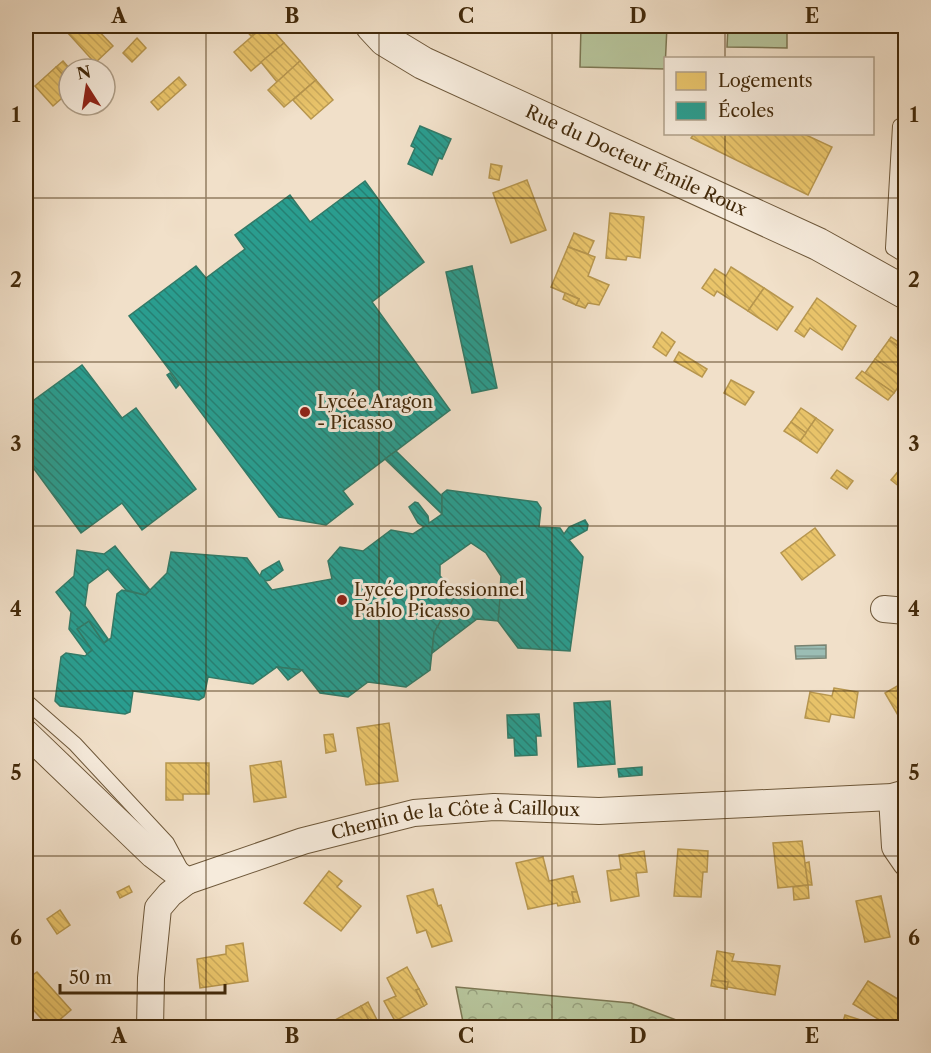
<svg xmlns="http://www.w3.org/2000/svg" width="931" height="1053" viewBox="0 0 931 1053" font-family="'Libre Caslon Text',serif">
<defs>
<pattern id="forest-crowns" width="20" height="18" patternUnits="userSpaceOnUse" patternTransform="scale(1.5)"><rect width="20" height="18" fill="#b6c39a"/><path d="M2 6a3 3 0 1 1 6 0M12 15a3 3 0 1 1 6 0" fill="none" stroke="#969f7c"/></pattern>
<pattern id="water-rules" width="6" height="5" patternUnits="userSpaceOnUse" patternTransform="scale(1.5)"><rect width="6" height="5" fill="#9bbdb4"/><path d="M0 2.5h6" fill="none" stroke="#809a91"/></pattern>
<pattern id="homes-back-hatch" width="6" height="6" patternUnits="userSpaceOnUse" patternTransform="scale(1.5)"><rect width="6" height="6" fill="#e9c46a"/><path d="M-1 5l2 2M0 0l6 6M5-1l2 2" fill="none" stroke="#c9a95b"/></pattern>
<pattern id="schools-back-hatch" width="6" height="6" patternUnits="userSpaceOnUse" patternTransform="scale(1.5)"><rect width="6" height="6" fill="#2a9d8f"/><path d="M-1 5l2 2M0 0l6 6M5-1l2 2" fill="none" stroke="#268073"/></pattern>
</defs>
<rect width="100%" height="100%" fill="#f1e0c9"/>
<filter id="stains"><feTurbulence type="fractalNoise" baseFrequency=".00333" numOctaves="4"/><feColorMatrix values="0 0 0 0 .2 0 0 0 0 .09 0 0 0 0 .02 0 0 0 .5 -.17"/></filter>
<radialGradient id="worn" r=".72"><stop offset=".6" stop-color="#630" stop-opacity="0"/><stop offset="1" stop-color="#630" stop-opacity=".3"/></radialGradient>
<path fill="url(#forest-crowns)" stroke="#7c7652" stroke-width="1.5" d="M456,987L631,1003L695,1027H464Z"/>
<g fill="#b6c39a" stroke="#7c7652" stroke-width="1.5">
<path d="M581,26H667L665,69L580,67Z"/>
<path d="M728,26H787V48L727,47Z"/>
</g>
<path fill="url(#water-rules)" stroke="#788270" stroke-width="1.5" d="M826,645V658L796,659L795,646Z"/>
<g fill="url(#homes-back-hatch)" stroke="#b7964e" stroke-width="1.5">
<path d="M77,26H94L113,46L95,63L68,33Z"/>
<path d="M242,26H264L251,36Z"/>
<path d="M264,26H269L284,43L251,71L234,52Z"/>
<path d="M418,26H453L452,32L417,28Z"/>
<path d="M137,38L146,48L132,62L123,53Z"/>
<path d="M284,43L300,61L277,82L261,62Z"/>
<path d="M63,61L70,69L69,82L56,67Z"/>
<path d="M300,61L316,80L284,107L268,90Z"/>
<path d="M56,67L69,82V92L53,106L35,86Z"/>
<path d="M179,77L186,85L158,110L151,102Z"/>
<path d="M316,80L333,100L311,119L293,100Z"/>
<path d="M694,134H804L832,147L808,195L691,138Z"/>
<path d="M491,164L502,166L499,180L489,178Z"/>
<path d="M527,180L546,230L511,243L493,193Z"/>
<path d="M610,213L644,217L640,258L627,256L626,260L606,258Z"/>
<path d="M574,233L594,241L588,254L568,247Z"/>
<path d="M568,247L595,257L588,276L609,285L599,305L588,303L585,308L576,305L579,299L551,287Z"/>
<path d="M731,267L764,288L748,311L717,291L714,296L702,288L715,269L726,276Z"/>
<path d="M764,288L793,307L777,330L748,311Z"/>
<path d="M565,293L579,299L576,305L563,299Z"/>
<path d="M817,298L856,326L842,350L810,328L804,337L795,331Z"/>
<path d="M662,332L675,342L666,356L653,347Z"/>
<path d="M891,337L906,347V351L889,340Z"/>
<path d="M889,340L906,351L904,379L875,359Z"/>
<path d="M679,352L707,369L702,377L674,361Z"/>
<path d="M875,359L904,379L894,393L865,373Z"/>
<path d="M862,371L894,393L888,400L856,378Z"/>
<path d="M731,380L754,392L745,405L724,393Z"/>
<path d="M801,408L816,418L806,433L791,422Z"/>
<path d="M816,418L833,430L817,453L800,441Z"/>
<path d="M791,422L806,433L800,441L784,431Z"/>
<path d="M906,462V492L891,480Z"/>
<path d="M837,470L853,481L847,489L831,478Z"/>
<path d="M815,528L835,555L802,580L781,553Z"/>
<path d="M906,681V729L885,693Z"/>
<path d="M834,688L858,692L854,718L831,714L829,722L805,718L810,692L832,696Z"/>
<path d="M389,723L398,781L366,785L357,728Z"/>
<path d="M333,734L336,751L326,753L324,735Z"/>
<path d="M281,761L286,797L254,802L250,766Z"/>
<path d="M166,763H209V794H183V800H166Z"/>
<path d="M802,841L808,885L778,888L773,843Z"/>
<path d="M678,849L708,851L707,872H703L701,897L674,896Z"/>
<path d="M644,851L647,872L636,873L639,896L611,901L607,871L621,869L619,855Z"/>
<path d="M543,857L549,881L573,876L577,892H572L574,903L558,906L557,903L528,909L516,863Z"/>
<path d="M809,862L812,885H808L805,863Z"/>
<path d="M329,871L342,881L337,887L361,906L341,931L304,903Z"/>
<path d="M808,885L809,898L794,900L793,887Z"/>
<path d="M129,886L132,892L120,898L117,892Z"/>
<path d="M433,889L438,906L441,905L452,941L432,947L426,930L417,933L407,896Z"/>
<path d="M572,892H577L580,902L574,903Z"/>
<path d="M881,896L890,937L865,942L856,901Z"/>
<path d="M60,910L70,925L57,934L47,919Z"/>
<path d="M243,943L248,981L200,988L197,959L226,954V946Z"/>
<path d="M717,951L734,954L732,961L780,966L775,995L727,987L728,982L712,980Z"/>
<path d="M27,967L34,974L37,972L71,1010L50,1028L26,1002Z"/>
<path d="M407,967L419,989L416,990L424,1006L395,1021L384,1001L396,996L387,978Z"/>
<path d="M712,980L728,982L727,989L711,986Z"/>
<path d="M868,981L906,1004V1021L902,1028H893L853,1004Z"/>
<path d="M419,989L427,1004L424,1006L416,990Z"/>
<path d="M368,1002L381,1028H373L361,1006Z"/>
<path d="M361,1006L373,1028H339L335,1020Z"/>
<path d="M845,1015L864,1021L862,1028L842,1025Z"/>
<path d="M301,1020L305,1028H287Z"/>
</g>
<g fill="url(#schools-back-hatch)" stroke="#327a67" stroke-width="1.5">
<path d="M420,126L451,139L442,159L439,158L432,175L408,164L415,148L411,146Z"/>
<path d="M365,181L424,262L372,302L450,410L343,491L353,504L326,525L279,517L129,316L196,266L206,278L245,249L235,235L290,195L310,222Z"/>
<path d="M472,266L497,388L472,393L446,272Z"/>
<path d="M82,365L122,418L136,408L196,489L142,530L122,503L81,533L26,458V406Z"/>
<path d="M170,373L179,385L176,388L167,375Z"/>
<path d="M396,451L442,496V514L385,459Z"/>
<path d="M447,490L537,502L541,508L539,527L560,528L564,534L569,527L585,520L588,525L587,530L569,540L583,557L570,651L518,648L498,621L501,576L486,553L471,543L440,565V576L457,592L434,633L430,670L406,687L368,682L348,697L320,693L302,670L277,667L253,684L208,677L204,697L199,700L133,691L130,712L125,714L60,706L55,701L61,657L66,653L85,656L92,650L77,629L89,621L104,643L111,638L117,594L122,590L145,595L167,573L171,552L247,558L260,576L262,571L279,561L283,570L270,580L265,581L272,590L332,579L328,561L340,547L363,551L391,530L413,534L424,527L418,523L409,507L415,502L418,503L428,516L429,523L442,514V494Z"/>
<path d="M115,546L150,590L145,595L126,590L108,569L88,584L85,606L108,639L104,643L89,621L77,629L92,650L87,654L69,629L71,612L56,592L74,576L77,550L104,554Z"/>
<path d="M457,592L500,598L498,621L477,619L432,653L434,633Z"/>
<path d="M26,611L32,644L26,645Z"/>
<path d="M277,667L302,670L288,680Z"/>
<path d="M610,701L615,764L578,767L574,703Z"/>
<path d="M539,714L541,736H536L537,755L515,756L514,738H508L507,715Z"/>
<path d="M642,767V775L619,777L618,769Z"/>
</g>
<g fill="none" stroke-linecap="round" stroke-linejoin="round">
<defs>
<g id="service">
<path d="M900,126L893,248L906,256"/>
<path d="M26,701L75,744L167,843L182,871"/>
</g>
<g id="minor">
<path d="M884,609L906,611"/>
<path d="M26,733L153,855L187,881"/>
<path d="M892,797L895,847L906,863"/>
<path id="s1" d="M150,1028L151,978L158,908L170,894L187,881L303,841L414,813L494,807L599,811L892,797L906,793"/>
</g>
<g id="tertiary">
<path id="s2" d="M372,26L385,40L423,63L818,244L906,293"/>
</g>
</defs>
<use href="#service" stroke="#6e583a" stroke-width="16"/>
<use href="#minor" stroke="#6e583a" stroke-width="28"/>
<use href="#tertiary" stroke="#6e583a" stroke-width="34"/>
<use href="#service" stroke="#f6ebdc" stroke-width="14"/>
<use href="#minor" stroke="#f6ebdc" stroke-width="26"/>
<use href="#tertiary" stroke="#f6ebdc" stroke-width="32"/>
</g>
<path fill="none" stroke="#432a0b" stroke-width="1.5" stroke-opacity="0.55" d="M206,26V1028M379,26V1028M552,26V1028M725,26V58M725,134V1028M26,198H906M26,362H906M26,526H906M26,691H906M26,856H906"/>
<g fill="#8f2418" stroke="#f6ebdc" stroke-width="2">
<circle cx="305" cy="412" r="6"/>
<circle cx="342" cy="600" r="6"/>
</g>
<g text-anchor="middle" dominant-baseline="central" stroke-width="6" stroke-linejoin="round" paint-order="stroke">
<g font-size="18" fill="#432a0b" stroke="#f6ebdc">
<text stroke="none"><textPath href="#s2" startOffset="298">Rue du Docteur Émile Roux</textPath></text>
<text stroke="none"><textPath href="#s1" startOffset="438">Chemin de la Côte à Cailloux</textPath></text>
</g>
<g font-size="18" fill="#432a0b" stroke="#f6ebdc" text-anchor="start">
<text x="317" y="402">Lycée Aragon<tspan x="317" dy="21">- Picasso</tspan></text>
<text x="354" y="590">Lycée professionnel<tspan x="354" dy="21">Pablo Picasso</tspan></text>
</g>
</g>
<rect width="931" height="1053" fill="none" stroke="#f1e0c9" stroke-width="66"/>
<rect x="664" y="57" width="210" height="78" fill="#f6ebdc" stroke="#ae9e88" stroke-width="1.5"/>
<rect x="676" y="72" width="30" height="18" fill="#e9c46a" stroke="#ae9e88" stroke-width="1.5"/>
<text x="718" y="87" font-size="18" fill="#432a0b">Logements</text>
<rect x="676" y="102" width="30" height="18" fill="#2a9d8f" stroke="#ae9e88" stroke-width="1.5"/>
<text x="718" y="117" font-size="18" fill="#432a0b">Écoles</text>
<g transform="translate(87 87) rotate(348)"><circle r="28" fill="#f6ebdc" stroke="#ae9e88" stroke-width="1.5"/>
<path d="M0-4.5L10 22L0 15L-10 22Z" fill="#8f2418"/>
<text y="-9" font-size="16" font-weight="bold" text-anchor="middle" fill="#432a0b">N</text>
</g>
<path d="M60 984v9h165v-9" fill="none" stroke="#432a0b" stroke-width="3"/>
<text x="69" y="984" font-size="18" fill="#432a0b" stroke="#f6ebdc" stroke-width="4.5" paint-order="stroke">50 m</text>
<rect x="33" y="33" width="865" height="987" fill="none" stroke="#432a0b" stroke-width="2"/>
<g font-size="20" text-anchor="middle" font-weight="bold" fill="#432a0b">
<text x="119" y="23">A</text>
<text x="292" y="23">B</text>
<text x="466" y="23">C</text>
<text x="638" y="23">D</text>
<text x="812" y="23">E</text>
<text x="16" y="122">1</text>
<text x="914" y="122">1</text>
<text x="16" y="287">2</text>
<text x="914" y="287">2</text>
<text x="16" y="451">3</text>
<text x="914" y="451">3</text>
<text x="16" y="616">4</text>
<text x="914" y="616">4</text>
<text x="16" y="780">5</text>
<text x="914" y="780">5</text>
<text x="16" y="945">6</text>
<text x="914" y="945">6</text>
<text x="119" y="1043">A</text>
<text x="292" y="1043">B</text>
<text x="466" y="1043">C</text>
<text x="638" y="1043">D</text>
<text x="812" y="1043">E</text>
</g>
<rect width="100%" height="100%" filter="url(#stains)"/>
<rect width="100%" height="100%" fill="url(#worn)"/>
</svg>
